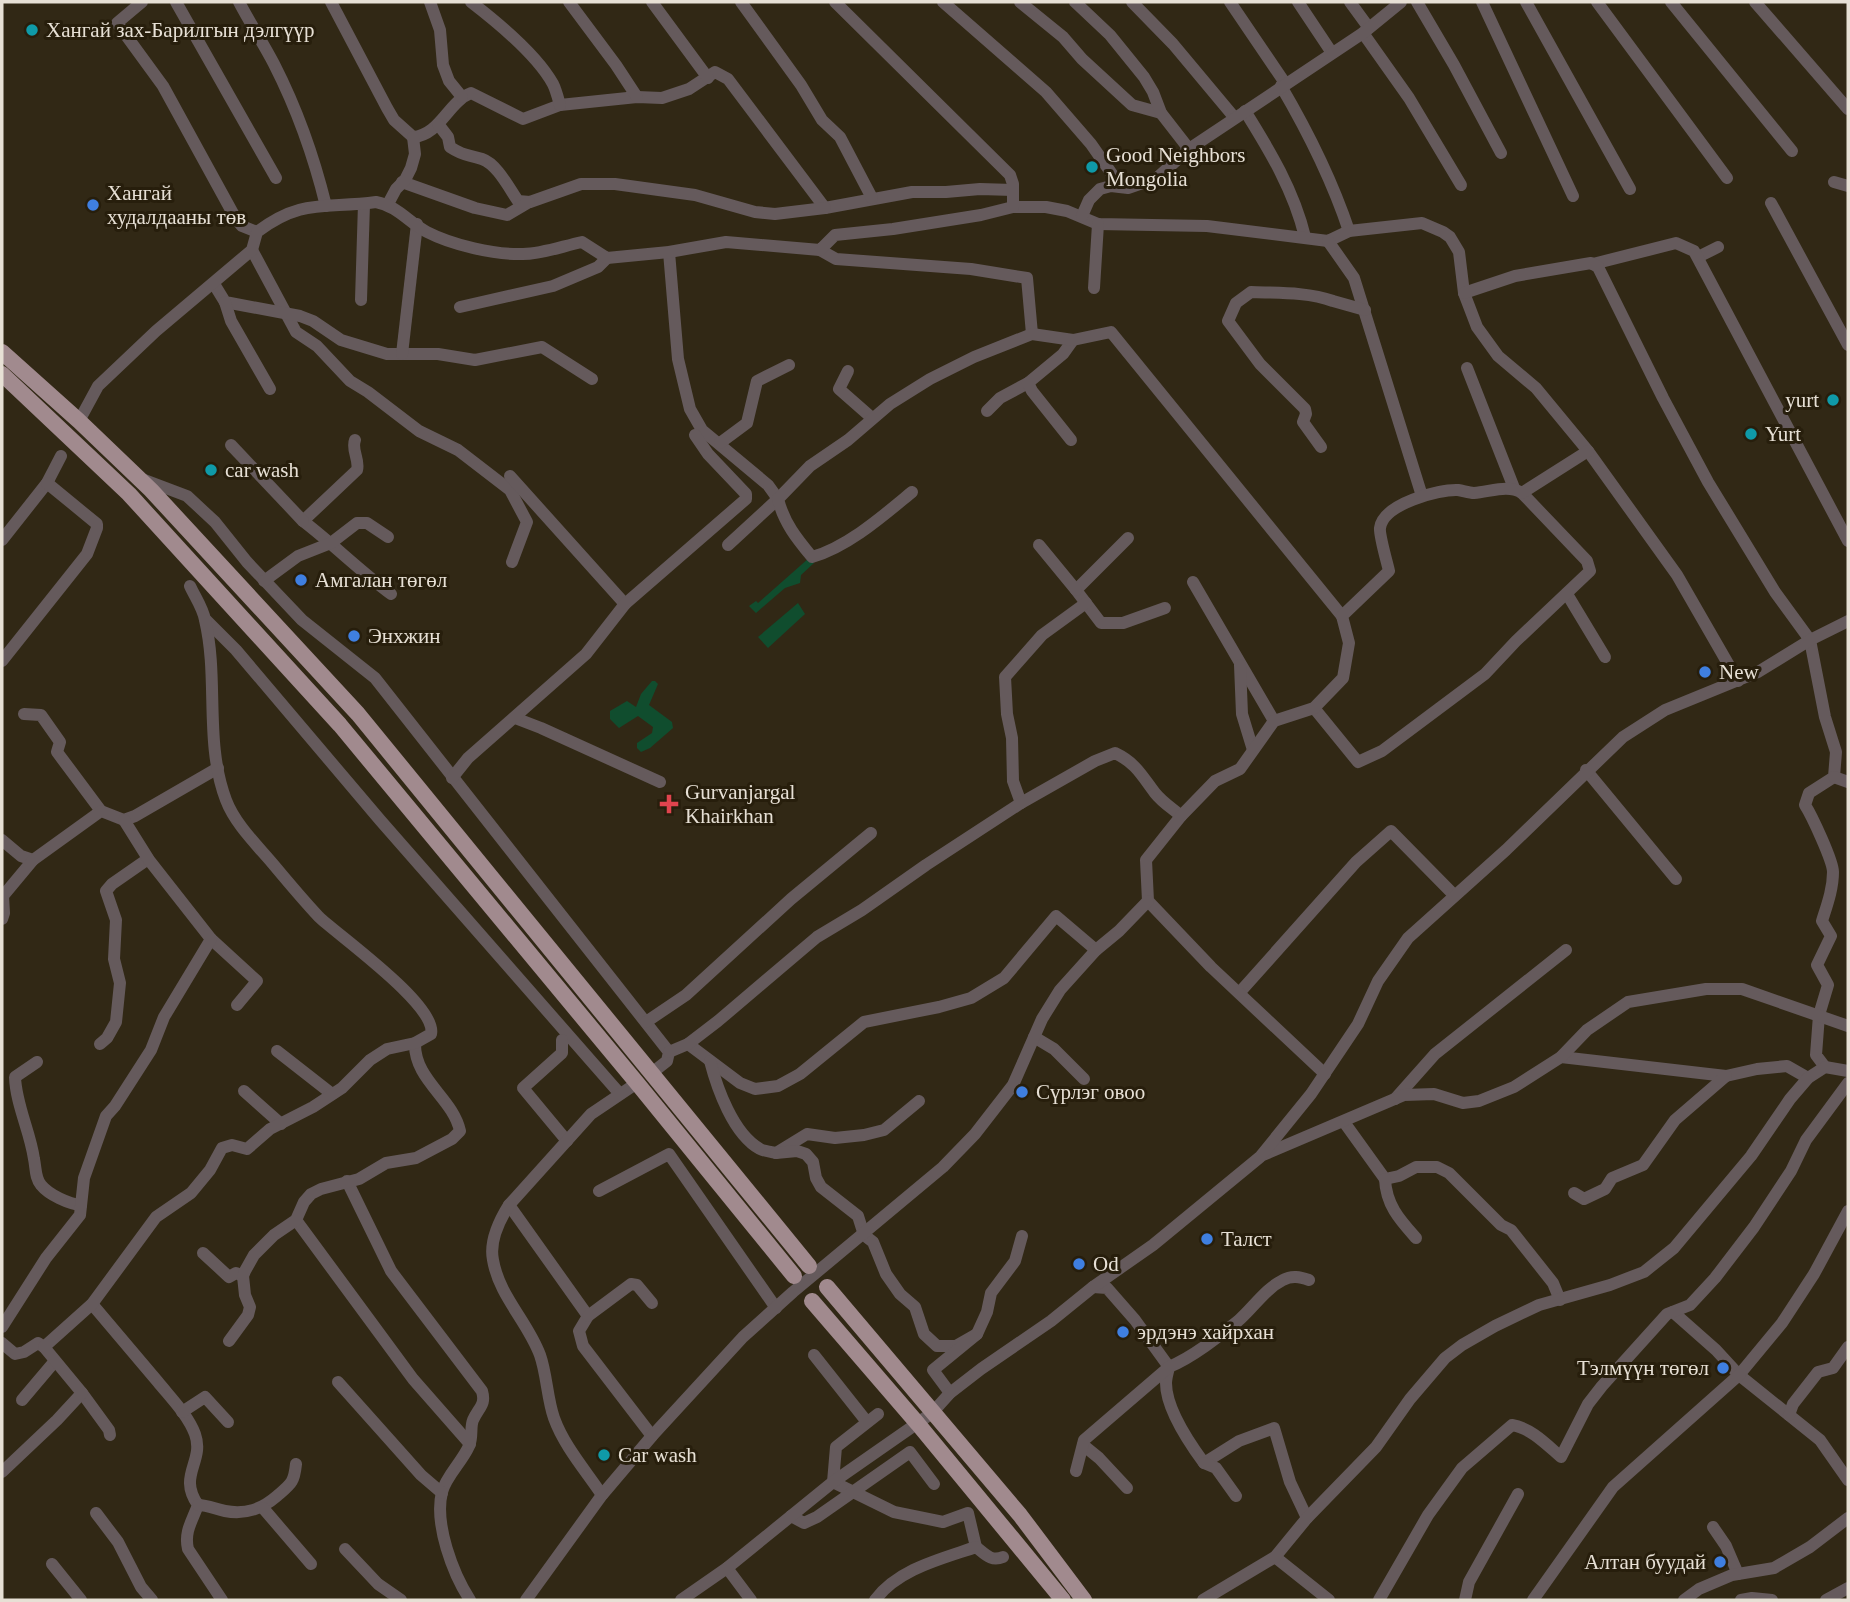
<svg xmlns="http://www.w3.org/2000/svg" width="1850" height="1602" viewBox="0 0 1850 1602" font-family="Georgia,serif">
<rect width="100%" height="100%" fill="#312815"/>
<g fill="#104d2e">
<path d="M809,558L814,563L801,575L800,583L785,588L756,613L749,606L756,601L758,603Z"/>
<path d="M798,603L805,614L768,648L758,637Z"/>
<path d="M652,681H655L658,684L649,705L672,722L673,728L650,748L641,752L637,748V743L652,733L653,727L638,716L619,728L610,719V711L627,701L636,707L641,694Z"/>
</g>
<g fill="none" stroke-linecap="round" stroke-linejoin="round">
<g stroke="#655a5c" stroke-width="12">
<path d="M142,2L117,23L163,86L236,219L242,226L257,232"/>
<path d="M176,2L276,178"/>
<path d="M239,2C250,23 263,43 274,64C297,109 314,157 326,206"/>
<path d="M331,2L387,108L394,120L413,137C440,135 448,102 471,93L523,119L560,105L637,97L662,98L689,89L715,72L728,79L825,208L912,192H946L980,189L1013,190"/>
<path d="M430,2L440,30L443,65L449,81L462,97"/>
<path d="M471,2C497,22 537,55 553,84C556,90 558,98 560,105"/>
<path d="M569,2L616,65L637,97"/>
<path d="M652,2L708,78"/>
<path d="M741,2L801,85L822,120L840,137L872,198"/>
<path d="M943,2L1046,92L1091,144L1121,187"/>
<path d="M1020,2L1063,37L1082,59L1132,105L1161,113"/>
<path d="M1075,2L1110,35L1144,77L1153,92L1161,113L1189,149"/>
<path d="M1132,2L1173,44L1234,117"/>
<path d="M1230,2L1285,83"/>
<path d="M1298,2L1332,53"/>
<path d="M1350,2L1369,28"/>
<path d="M1417,2L1454,65L1501,153"/>
<path d="M1482,2L1573,196"/>
<path d="M1526,2L1630,189"/>
<path d="M1597,2L1727,178"/>
<path d="M1671,2L1792,151"/>
<path d="M1755,2L1848,109"/>
<path d="M1363,33L1409,98L1461,185"/>
<path d="M1281,86C1308,132 1332,180 1349,231"/>
<path d="M1245,111C1270,151 1294,191 1305,237"/>
<path d="M438,124L448,137L450,147C465,157 468,154 482,159C497,164 509,188 518,201L530,202L581,184H615L695,195L755,212L775,214L825,208"/>
<path d="M402,182L475,208L507,215L529,202"/>
<path d="M1834,182L1848,186"/>
<path d="M1771,203L1848,345"/>
<path d="M388,204L396,189L405,180L411,168L415,154L413,137"/>
<path d="M1013,207H1046L1067,211L1098,224L1207,226L1328,241L1349,231L1422,223L1443,232L1450,237L1459,252L1464,293L1477,327L1498,356L1536,388L1588,451L1677,575L1738,681"/>
<path d="M1082,216L1089,200L1100,189L1111,186L1128,188L1157,178L1189,149L1363,33L1401,2"/>
<path d="M1328,241L1354,278L1422,496"/>
<path d="M252,250L296,332L317,346L350,381L368,392L419,431L458,450L510,490L527,522L512,562"/>
<path d="M820,250L836,259L971,269L1027,278L1032,334"/>
<path d="M669,252L678,359L690,409L702,430L768,485L778,499L728,545"/>
<path d="M1698,257L1718,247"/>
<path d="M1593,264L1676,243L1694,251L1848,541"/>
<path d="M214,284L225,302L300,316L313,321L341,340L387,354H438L475,360L542,347L592,379"/>
<path d="M1094,288L1098,224"/>
<path d="M1464,293L1515,276L1585,264L1591,263L1598,267L1663,398L1708,482L1775,592L1810,640L1825,717L1836,752L1834,777L1809,793L1805,805C1812,816 1833,861 1833,872C1833,889 1827,905 1822,921L1831,936L1817,965L1828,985L1819,1015L1816,1055L1825,1067"/>
<path d="M361,300L364,204"/>
<path d="M225,302L231,321L270,389"/>
<path d="M460,307L553,286L598,267L607,258"/>
<path d="M402,354L417,224"/>
<path d="M1467,368L1514,488"/>
<path d="M848,371L839,389L872,418"/>
<path d="M987,411L1000,398L1028,383"/>
<path d="M79,421L98,386L156,331L252,250L257,232C302,198 325,209 376,202C398,206 409,223 427,232C452,245 495,255 523,254C542,254 563,246 582,242L607,258L669,252L726,242L820,250L835,235L893,229L981,215L1013,207V184L1010,175L835,2"/>
<path d="M355,440C351,450 360,460 357,470L303,521C333,544 360,571 391,594"/>
<path d="M1071,440L1032,391L1028,383L1063,354L1073,340"/>
<path d="M720,443L747,423L757,381L789,365"/>
<path d="M231,445L303,521"/>
<path d="M1321,447L1303,422L1306,414L1305,409L1260,364L1228,321L1236,303L1251,292C1278,293 1308,292 1333,301C1344,304 1354,307 1365,310"/>
<path d="M510,476L625,604"/>
<path d="M142,479L187,496L215,522L247,562L302,620L375,678L669,1052L667,1061L653,1072"/>
<path d="M912,492C884,515 848,547 812,557C797,539 784,523 778,499L810,466L848,440L890,404L930,379L974,357L1032,334L1073,340L1111,332L1342,616"/>
<path d="M1128,538L1076,590L1101,623H1123L1165,608"/>
<path d="M2,540L47,483L61,456"/>
<path d="M1039,545L1076,590"/>
<path d="M264,581L298,556L331,543L357,523H367L388,537"/>
<path d="M1193,582L1274,721"/>
<path d="M1567,594L1605,657"/>
<path d="M205,619L236,650L380,820L620,1094"/>
<path d="M2,661L87,554L97,528V524L47,483"/>
<path d="M1240,665L1242,714L1253,750"/>
<path d="M1314,708L1358,762L1382,751L1485,674L1516,641L1590,571L1587,561L1522,493"/>
<path d="M24,714L41,715L60,742L57,752L101,811"/>
<path d="M515,718L541,728L660,782"/>
<path d="M1586,770L1676,879"/>
<path d="M1834,777L1848,782"/>
<path d="M452,778L468,758L586,654L625,604L746,499V494L708,454L695,435"/>
<path d="M1021,803L1013,781L1012,738L1007,714L1005,677L1042,635L1086,603"/>
<path d="M2,840L21,856L33,860"/>
<path d="M2,919L4,913L3,896L33,860L101,811L124,820L135,816L218,768"/>
<path d="M211,939L257,981L237,1005"/>
<path d="M1240,992L1356,862L1391,831L1454,895"/>
<path d="M646,1022L686,995L791,899L871,833"/>
<path d="M1034,1037L1054,1049L1084,1079"/>
<path d="M562,1040V1053L523,1088L567,1141"/>
<path d="M100,1044L107,1038L116,1022L120,983L114,959L116,920L106,891L112,884L148,859"/>
<path d="M688,1044L740,1083L755,1089L778,1086L800,1074L864,1022L939,1007L971,998L1004,978L1056,916L1096,950"/>
<path d="M277,1051L332,1094"/>
<path d="M669,1052L688,1044L718,1021L817,937L862,910L926,865L1021,803L1095,761L1115,753C1136,763 1142,776 1155,793C1162,802 1173,809 1181,816"/>
<path d="M1561,1057L1726,1076L1757,1069L1787,1066L1808,1078"/>
<path d="M710,1061C717,1088 733,1134 760,1149C764,1151 771,1152 776,1153L807,1134L835,1138L864,1135L884,1130L919,1101"/>
<path d="M37,1062L15,1077C16,1105 30,1131 34,1159C36,1168 35,1178 41,1185C49,1195 69,1204 81,1205"/>
<path d="M1325,1074L1211,967L1148,901L1146,860L1181,816L1215,781L1240,769L1274,721L1314,708L1343,678L1349,643L1342,616L1389,571C1387,562 1379,535 1380,528C1383,504 1439,489 1458,490C1464,491 1469,493 1474,493C1490,492 1508,484 1522,493L1588,451"/>
<path d="M244,1091L281,1124"/>
<path d="M1395,1099L1435,1054L1566,950"/>
<path d="M1344,1122L1385,1179L1399,1176L1416,1167H1437L1449,1173L1501,1225L1511,1230L1553,1283L1560,1300"/>
<path d="M776,1153L797,1151L806,1154L813,1162L816,1178L821,1187L858,1216L864,1235L873,1242L886,1274L900,1294L915,1307L924,1334L937,1346H956L977,1334"/>
<path d="M1263,1155L1404,1095L1434,1094L1463,1103L1479,1101L1514,1087L1561,1057L1587,1030L1628,1002L1706,989H1742L1848,1026"/>
<path d="M1385,1179C1386,1205 1400,1220 1416,1238"/>
<path d="M347,1181L391,1271L482,1391C486,1405 479,1407 473,1420C470,1427 473,1437 469,1446C462,1462 446,1476 442,1492C434,1524 453,1574 470,1600"/>
<path d="M599,1191L669,1154L776,1308"/>
<path d="M1574,1193L1584,1199L1605,1189L1612,1178L1643,1165L1675,1120L1726,1076"/>
<path d="M509,1205L588,1316L579,1331L583,1346L652,1436"/>
<path d="M296,1220L413,1379L470,1444"/>
<path d="M203,1253L229,1277L236,1273L243,1276"/>
<path d="M1093,1287L1107,1288L1135,1320L1169,1367C1168,1372 1166,1378 1166,1383C1166,1408 1190,1444 1204,1463L1239,1441L1274,1428L1290,1482L1307,1518"/>
<path d="M92,1304C114,1330 136,1356 158,1382C171,1398 188,1415 195,1434C205,1462 177,1475 198,1505C192,1521 184,1532 188,1549L222,1600"/>
<path d="M1673,1312L1716,1350L1739,1375L1820,1440L1848,1480"/>
<path d="M588,1316L631,1284L637,1285L652,1303"/>
<path d="M2,1327L46,1258L80,1215L84,1178L106,1116L115,1106L151,1050L164,1017L211,939L149,860L124,820"/>
<path d="M229,1341L248,1315L250,1307L245,1295L243,1276L245,1271L254,1255L274,1235L296,1220L304,1202L311,1194L321,1189L359,1179L386,1163L416,1158L452,1139L460,1131C453,1098 414,1080 415,1043"/>
<path d="M2,1343L15,1354L24,1352L38,1343L44,1347"/>
<path d="M814,1355L867,1422"/>
<path d="M338,1382L421,1475L442,1493"/>
<path d="M82,1393L109,1430L110,1435"/>
<path d="M950,1393L933,1370L977,1334L987,1312L991,1293L1015,1261L1022,1236"/>
<path d="M22,1400L55,1361"/>
<path d="M182,1412L205,1397L228,1422"/>
<path d="M878,1414L836,1447L833,1482L894,1512L943,1522L968,1513L976,1547"/>
<path d="M1789,1415L1793,1404L1818,1372L1833,1368L1848,1347"/>
<path d="M1083,1445L1099,1458L1127,1488"/>
<path d="M1204,1463L1216,1468L1236,1496"/>
<path d="M1076,1471L1084,1440L1169,1367C1193,1357 1218,1337 1238,1321C1253,1308 1265,1289 1283,1280C1292,1275 1300,1277 1309,1280"/>
<path d="M2,1472L57,1420L82,1393L44,1347L92,1304L156,1217L191,1193L210,1170L222,1148L232,1145L247,1149L270,1129L313,1107L342,1088L370,1060L387,1049L415,1043L431,1034C438,1006 339,936 319,917C303,900 288,882 273,864C257,845 235,824 226,800C204,742 219,679 205,620C203,608 195,597 190,586"/>
<path d="M602,1495C586,1471 564,1446 554,1418C547,1398 547,1375 540,1355C528,1322 499,1296 493,1260C489,1241 499,1221 509,1205L591,1114L637,1083"/>
<path d="M198,1505C208,1505 215,1509 225,1511C246,1515 262,1509 277,1496C291,1484 294,1483 296,1464"/>
<path d="M263,1508L311,1564"/>
<path d="M96,1513L118,1542L141,1587L152,1600"/>
<path d="M791,1516L804,1523L817,1517L910,1452L934,1484"/>
<path d="M1713,1527L1726,1546L1738,1574"/>
<path d="M345,1549L378,1584L401,1600"/>
<path d="M1275,1557L1329,1600"/>
<path d="M52,1564L81,1600"/>
<path d="M727,1568L751,1600"/>
<path d="M526,1600L602,1495L652,1436L743,1337L793,1292L943,1167L975,1134L1013,1085L1042,1019L1060,990L1096,950L1119,931L1148,901"/>
<path d="M681,1600L727,1568L833,1482L932,1413L950,1393L981,1369L1051,1321L1093,1287L1153,1245L1260,1157L1311,1094L1358,1024L1378,981L1408,938L1506,850L1623,737L1665,710L1758,672L1810,640L1848,621"/>
<path d="M875,1600C898,1569 941,1559 976,1547C985,1554 991,1562 1003,1557"/>
<path d="M1203,1600L1275,1557L1307,1518L1376,1447L1410,1399L1445,1358L1462,1345L1495,1326L1539,1305L1610,1285L1644,1272L1674,1248L1751,1156L1790,1099L1808,1078L1825,1067L1848,1071"/>
<path d="M1379,1600L1428,1515L1462,1468L1512,1425C1531,1428 1547,1445 1561,1457L1588,1404L1602,1386L1667,1314L1690,1305L1715,1278L1754,1227L1791,1171L1806,1140L1848,1083"/>
<path d="M1465,1600L1469,1582L1518,1494"/>
<path d="M1533,1600L1613,1487L1739,1375L1782,1323L1814,1274L1848,1211"/>
<path d="M1684,1600L1699,1589L1732,1575L1774,1568L1810,1547L1848,1518"/>
<path d="M1741,1600L1752,1598L1772,1600"/>
<path d="M1826,1600L1848,1588"/>
</g>
<g stroke="#a18a8e" stroke-width="16">
<path d="M2,352L79,421L151,490L358,714L809,1266"/>
<path d="M2,374L129,494L340,725L637,1083L794,1276"/>
<path d="M827,1287L1020,1515L1084,1600"/>
<path d="M812,1301L918,1424L1063,1600"/>
</g>
</g>
<g fill="#0f9aa8" stroke="#271e0c" stroke-width="2.5">
<circle cx="32" cy="30" r="7"/>
<circle cx="1092" cy="167" r="7"/>
<circle cx="1833" cy="400" r="7"/>
<circle cx="1751" cy="434" r="7"/>
<circle cx="211" cy="470" r="7"/>
<circle cx="604" cy="1455" r="7"/>
</g>
<g fill="#3f7fe0" stroke="#271e0c" stroke-width="2.5">
<circle cx="93" cy="205" r="7"/>
<circle cx="301" cy="580" r="7"/>
<circle cx="354" cy="636" r="7"/>
<circle cx="1705" cy="672" r="7"/>
<circle cx="1022" cy="1092" r="7"/>
<circle cx="1207" cy="1239" r="7"/>
<circle cx="1079" cy="1264" r="7"/>
<circle cx="1123" cy="1332" r="7"/>
<circle cx="1723" cy="1368" r="7"/>
<circle cx="1720" cy="1562" r="7"/>
</g>
<path fill="#e0444e" stroke="#271e0c" stroke-width="2.5" d="M665.5 793.5h7v7h7v7h-7v7h-7v-7h-7v-7h7z"/>
<g text-anchor="middle" dominant-baseline="central" stroke-width="6" stroke-linejoin="round" paint-order="stroke">
<g font-size="21" fill="#e7e0d5" stroke="#271e0c" text-anchor="start">
<text x="46" y="30">Хангай зах-Барилгын дэлгүүр</text>
<text x="1106" y="155">Good Neighbors<tspan x="1106" dy="24">Mongolia</tspan></text>
<text x="107" y="193">Хангай<tspan x="107" dy="24">худалдааны төв</tspan></text>
<text x="1819" y="400" text-anchor="end">yurt</text>
<text x="1765" y="434">Yurt</text>
<text x="225" y="470">car wash</text>
<text x="315" y="580">Амгалан төгөл</text>
<text x="368" y="636">Энхжин</text>
<text x="1719" y="672">New</text>
<text x="685" y="792">Gurvanjargal<tspan x="685" dy="24">Khairkhan</tspan></text>
<text x="1036" y="1092">Сүрлэг овоо</text>
<text x="1221" y="1239">Талст</text>
<text x="1093" y="1264">Od</text>
<text x="1137" y="1332">эрдэнэ хайрхан</text>
<text x="1709" y="1368" text-anchor="end">Тэлмүүн төгөл</text>
<text x="618" y="1455">Car wash</text>
<text x="1706" y="1562" text-anchor="end">Алтан буудай</text>
</g>
</g>
<rect width="1850" height="1602" fill="none" stroke="#e7e0d5" stroke-width="7"/>
</svg>
